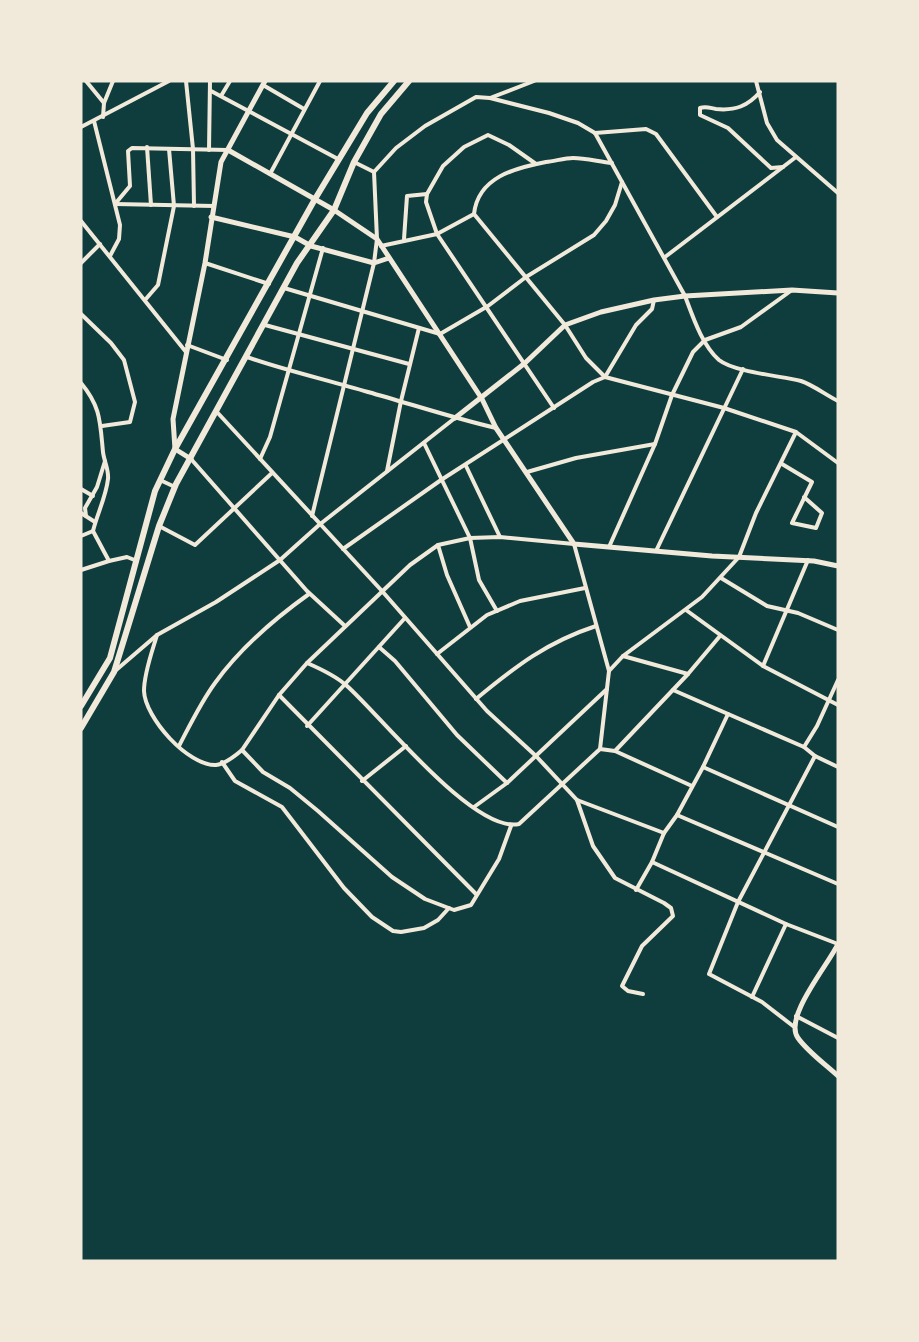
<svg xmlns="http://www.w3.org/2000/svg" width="919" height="1342" viewBox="0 0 919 1342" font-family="Bitter,serif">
<rect width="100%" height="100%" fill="#0f3d3e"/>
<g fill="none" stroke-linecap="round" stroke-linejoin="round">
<g stroke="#f1e9da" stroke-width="4">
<path d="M86,81L104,103"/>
<path d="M186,81L193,149L194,206"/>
<path d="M756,81L767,123L777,140L838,193"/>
<path d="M263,85L304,109"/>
<path d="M211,91L338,159"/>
<path d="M760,92C748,106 735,111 716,109C710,108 706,106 700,108V115L728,128L771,168L783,167"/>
<path d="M221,96L230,81"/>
<path d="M490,98L534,81"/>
<path d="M103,117L104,103L113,81"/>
<path d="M94,121L120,225L119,239L110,256"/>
<path d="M81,127L169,81"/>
<path d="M595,133L646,129L656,134L717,217"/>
<path d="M147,147L151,205"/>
<path d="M209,150L210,81"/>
<path d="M354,162L374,172"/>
<path d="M612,163C600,162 586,158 573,158C565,158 555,161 546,162C515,168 478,177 474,214L565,325L586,358L605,377L636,325L652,309L654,300"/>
<path d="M536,164L509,145L488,135L464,147L443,166L427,194L426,202L437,234L554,408"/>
<path d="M270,174L320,81"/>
<path d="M115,204L130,186L128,151L132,148L228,150"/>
<path d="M115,204L214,206"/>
<path d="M81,221L186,352"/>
<path d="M404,239L407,196L427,194"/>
<path d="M381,246L437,234L474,214"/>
<path d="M665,257L796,157"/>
<path d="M81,263L100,244"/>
<path d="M205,263L269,284"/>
<path d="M284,288L440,334L488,306L526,277L594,235L606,221L615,205L622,182"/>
<path d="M145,300L158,285L174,206L169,149"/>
<path d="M81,314L111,343L124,360L135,402L130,422L102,426"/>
<path d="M265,325L409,364"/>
<path d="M187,345L227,360"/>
<path d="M247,357C287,371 328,380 368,392C411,404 453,418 496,428"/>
<path d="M81,383C101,407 100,422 103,452C104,461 109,470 108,479C106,497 97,514 93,531L109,561L127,557L137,561"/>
<path d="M216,411L382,591L487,711L536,756L577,800L664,833"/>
<path d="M424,443L470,538L479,580L497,611"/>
<path d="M191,459L307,591L345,626"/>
<path d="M260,459L270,437L323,248"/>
<path d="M782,464L812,482L792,523L816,528L822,513L804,497"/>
<path d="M466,466L500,537"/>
<path d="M387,471L401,401L419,328"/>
<path d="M527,472L576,458L655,444"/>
<path d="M160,480L175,487"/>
<path d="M81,489L93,496"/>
<path d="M81,513L95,522"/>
<path d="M86,516L85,508L97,487L105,461"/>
<path d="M312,516L374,263L377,239L374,172L396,148L425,126L476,97L490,98L549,113L578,123L595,133L685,296C693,317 702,345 719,360C734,372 781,376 801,381C813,385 826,395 838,401"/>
<path d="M159,526L195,545L272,473"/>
<path d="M81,536L93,531"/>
<path d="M438,545L447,575L470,627"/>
<path d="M609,547L655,444L672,395L693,352L705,340L741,327L792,290"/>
<path d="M343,549L441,480L593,382L605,377L724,408L796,432L838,463"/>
<path d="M656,551L743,369"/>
<path d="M81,570L109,561"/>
<path d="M721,578L767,606L798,613L838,630"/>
<path d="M686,610L763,666L838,705"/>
<path d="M157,635C152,652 144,673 144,691C145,718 188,766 216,765C225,764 235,756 242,750L279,695L307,663L410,565L438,545L470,538L500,537L574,544L609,671L600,749"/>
<path d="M379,647L395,661L457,735L507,783"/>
<path d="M437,654L487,615L520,601L585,588"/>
<path d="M623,656L688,674"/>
<path d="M307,663C321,669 336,676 347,686C380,715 474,834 519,824L600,749L615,751L692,786"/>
<path d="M763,666L808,560"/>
<path d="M115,671L157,635L216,602L280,560L319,525L455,418"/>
<path d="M609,671L623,656L702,597L739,557L756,513L796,432"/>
<path d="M673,690L804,747L815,756L838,767"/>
<path d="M279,695L476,894"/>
<path d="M476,699C516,666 547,642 596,626"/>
<path d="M307,726L405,618"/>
<path d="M179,746C190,725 201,702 215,683C241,647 274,619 309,594"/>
<path d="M804,747L817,726L838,680"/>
<path d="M242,750L263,772L290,788L318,811L392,877L425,899L454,910L471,905L499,859L511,826"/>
<path d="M615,751L688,674L720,636"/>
<path d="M222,762L235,781L282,807L344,888L372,917L393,931L401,932L424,928L438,920L449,908"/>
<path d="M703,767L838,827"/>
<path d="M362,781L406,746"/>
<path d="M577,800L593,846L615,878L664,903L671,908L673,916L642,946L622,986L628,991L643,994"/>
<path d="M474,807L507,783L607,689"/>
<path d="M677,815L838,884"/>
<path d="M652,862L786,924L838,944"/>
<path d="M636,890L652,862L664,833L677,815L703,767L728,714"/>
<path d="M752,997L786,924"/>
<path d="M796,1016L838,1038"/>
<path d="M793,1026L762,1002L709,974L738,902L815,756"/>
</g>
<g stroke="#f1e9da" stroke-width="5">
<path d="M228,150L334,210L377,239L482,399L496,428L574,544L712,556L814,561L838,566"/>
<path d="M211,217L295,237L311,246L374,263L389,258"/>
<path d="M455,418L525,363L565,325L601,312L654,300L685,296L792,290L838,293"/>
<path d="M191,459L175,449L173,419L205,263L221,162L265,81"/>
<path d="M838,944C828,965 783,1018 798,1038C808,1052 825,1064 838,1076"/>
</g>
<g stroke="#f1e9da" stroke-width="6">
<path d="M81,706L110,658L155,491L175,449L315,199L367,113L394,81"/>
<path d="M81,728L114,672L159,526L176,484L297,263L334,210L354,162L381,114L409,81"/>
</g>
</g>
<rect width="919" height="1342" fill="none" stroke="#f1e9da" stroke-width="165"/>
</svg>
